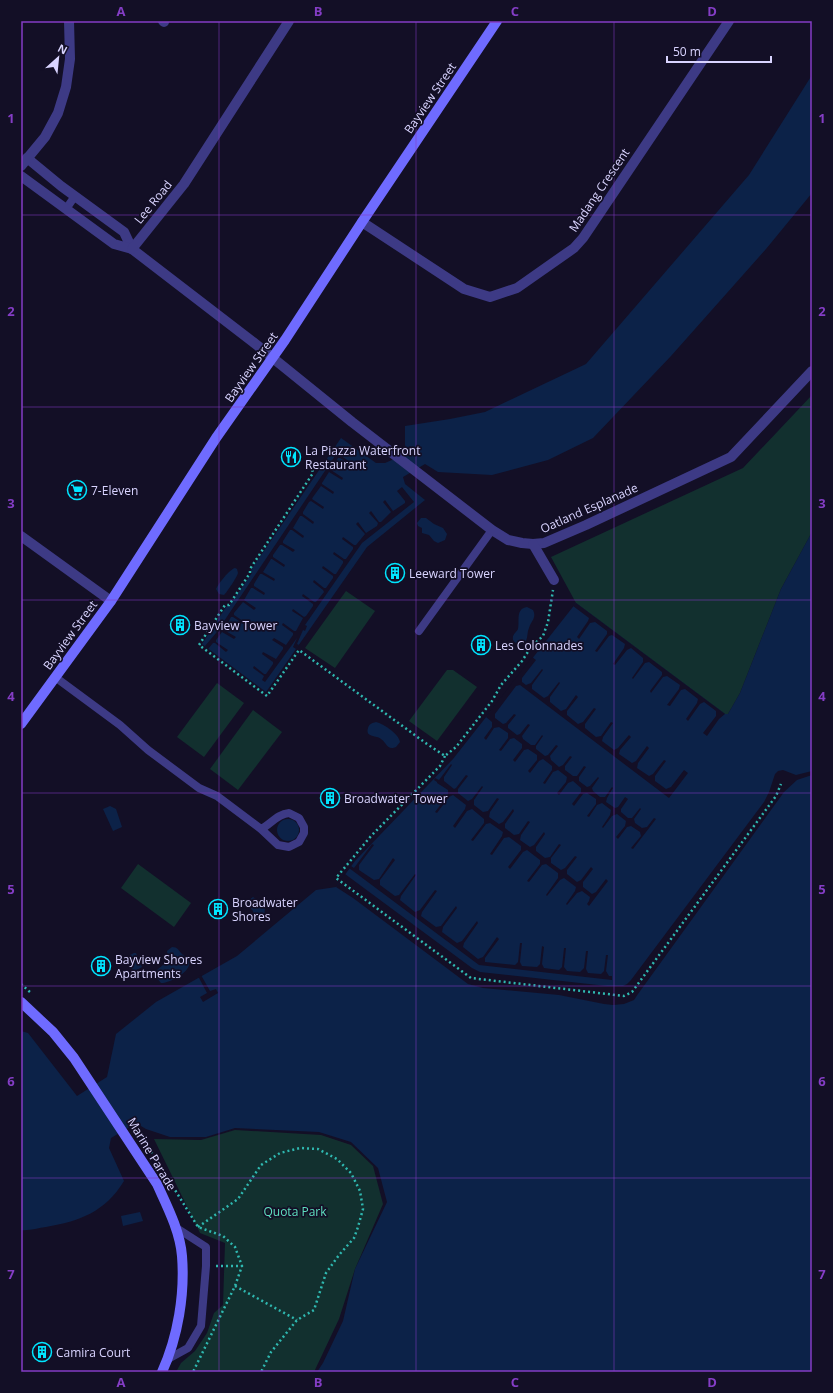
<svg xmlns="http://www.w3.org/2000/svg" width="833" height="1393" viewBox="0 0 833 1393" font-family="'Open Sans',sans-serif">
<rect width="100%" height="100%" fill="#130f26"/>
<g fill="#12302f">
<path d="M812,395V532L781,589L740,693L728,714H725L576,603L551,557L743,468Z"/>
<path d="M346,591L375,611L335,668L305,648Z"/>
<path d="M447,670H453L477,687L437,741L409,721Z"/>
<path d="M217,683L244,703L204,757L177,737Z"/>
<path d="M253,710L282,732L238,790L210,769Z"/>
<path d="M138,864L191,903L174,927L121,888Z"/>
<path d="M235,1130L321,1135L351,1145L373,1166L383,1204L355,1269L339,1319L314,1372H176L181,1363L195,1351L207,1333L214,1313L223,1305L225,1243L200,1233L154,1139L201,1140Z"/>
</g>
<g fill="#0c2248">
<path d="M812,75V193L766,249L671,356L593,438L548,460L492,475L438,472L425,464L403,477L405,484L425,500L367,547L266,692L202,644L226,607L229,606L252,573L251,570L341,438L376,463H385L408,453L405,445V426L450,419L485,412L586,364L749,175Z"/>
<path d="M421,518H426L434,524L443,528L447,534L445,540L438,543L434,541L429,535L422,533V528L418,526L417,523Z"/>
<path d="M812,532V1372H317L323,1363L343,1321L355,1269L387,1202L378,1168L351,1142L319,1132L235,1128L206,1137H170L146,1129L136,1123L111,1138L109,1148L124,1181C105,1212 80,1221 46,1227C38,1228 29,1231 21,1230V1031L28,1033L77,1096L107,1077L116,1034L156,1002L237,956L316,890L336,887L355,861L453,759L576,603L725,714H728L740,693L781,589Z"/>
<path d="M235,568L237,569L238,573C237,577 227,592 224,595L219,594L216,589C218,584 230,569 235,568Z"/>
<path d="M527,607L533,610C537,618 531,621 529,628C527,632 528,636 526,641C522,645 516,645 513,640C512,634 516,633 518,629C520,621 515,609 527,607Z"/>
<path d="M376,722C384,724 399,734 400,742L396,747C387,751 387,743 381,739C377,735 365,738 368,728C369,724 372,723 376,722Z"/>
<path d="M110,806L116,809L122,827L113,831L103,809Z"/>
<circle cx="288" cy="830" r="11"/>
<path d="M253,897L262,903L265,908L264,917L259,921L254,919L253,911L248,905L249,900Z"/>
<path d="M172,947C178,947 178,950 182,954C184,956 188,958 189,961C193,971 168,984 161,983L156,977L157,970L163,965L168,958L167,951Z"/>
<path d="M134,953H136L142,967L135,971H133L131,966L133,963L130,955Z"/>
<path d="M140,1212L143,1221L123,1226L121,1216Z"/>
</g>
<g fill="#130f26">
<path d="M337,453L353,464L352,465L340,458H338L331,470L343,478L342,480L329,472L322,483V484L334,492L333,494L321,486L313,497L312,499L324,507L323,509L311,501L309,502L303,512V514L314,522L313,524L302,516H300L293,528L304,536L303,538L292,530H290L283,541V543L295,550L293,552L282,545H280L273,555V557L285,565L284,567L272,559H271L263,572L275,579L274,581L262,574H260L254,584V586L265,593L264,595L253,588H251L244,600L256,608L254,610L243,602L234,613V615L246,623L245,625L233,617H231L224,630L236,637L234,639L222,632L216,640V642L228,650L226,652L215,643H213L208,649L205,646L216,633Z"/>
<path d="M402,487L414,502L362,543L305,625L307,626L305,631L303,630L297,644L299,645L296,649L293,647L297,638L265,682L262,680L264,676L253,668L254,666L264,674H266L273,664V662L262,654L263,652L276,659L283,649V647L272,640L274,638L286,645L293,635V633L282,625L283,623L294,631H296L303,618L292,611L293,609L304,617L306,616L313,606V604L302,596L303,594L314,602H316L324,592L323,590L313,582L314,580L324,588H326L333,578V576L322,568L323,566L334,574H336L343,563V561L333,554L334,552L344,559H346L353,549V547L342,539L343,537L354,545H356L365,534L356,524L358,522L366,533L377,526L378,523L369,513L371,511L379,522H381L391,512L383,502L385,500L393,511L405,503V501L397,491Z"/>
<path d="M576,603L725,714L719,719L707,736L703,733L716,716V711L704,702L700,704L688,721L686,719L697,703L698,699L685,689L681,690L670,706L667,705L679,689L680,685L667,676L663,677L651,693L650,691L662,675V672L649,662L645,663L633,679L632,678L643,662V658L631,648L627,650L615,665L613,664L624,648L625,644L612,635L609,636L597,652L595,651L607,634V631L595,622L590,623L579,639L577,637L588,621L589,618L573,606Z"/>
<path d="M532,657L536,660L522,678V682L526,685L531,683L542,669L543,670L532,685V689L544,698L548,696L559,682L560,683L550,697V702L561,711L566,709L576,695L578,697L567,711V715L578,724L583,722L594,708L596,709L585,724V728L596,737L601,736L611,722L613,723L603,737L602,741L614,750L618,748L629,735L631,737L620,750L619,754L632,763L636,761L647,746L649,748L638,763L637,768L649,776L653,774L664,760L666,761L655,776V781L666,789L671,787L684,770L688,773L669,798L520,685L516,686L495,714V718L503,724L506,723L514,714L516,715L508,725V728L517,735L520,734L528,724L530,725L522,736L523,739L531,745H535L542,735L543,736L536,746V749L545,756L548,755L556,745L558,746L550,756L551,760L559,767L563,765L570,756L572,757L565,766V770L573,776H577L584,766L586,767L579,777V781L587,787L590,786L598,777L599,778L592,788L593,791L600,797H605L612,787L613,788L607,798L606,802L615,808L618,807L625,797L628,799L621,809V812L628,818H632L640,808L641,809L634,819L635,823L642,828L647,827L654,818L656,819L633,849L631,848L641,836L640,832L631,826L627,827L618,839L616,837L625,826L626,821L617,814L612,816L603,828L602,827L610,815L611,810L602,803L597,805L589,817L587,816L596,804V799L587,793L583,794L574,806L572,804L581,792V788L573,781L568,783L559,795L557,793L566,782L567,777L558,770L553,772L545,784L543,783L552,770V766L543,759L539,761L530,773L528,771L537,760V755L528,749L524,750L515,762L513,760L522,748V744L514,738L510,739L501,751L499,750L508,738V733L499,727L494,728L486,740L484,738L492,727V722L486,717Z"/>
<path d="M451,764L452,765L444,777V781L454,789L456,788L466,775L468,776L458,789V793L468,801L472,799L482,786L483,787L474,800V805L483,812L488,811L497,798L499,799L490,812L489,817L499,824L503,822L513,809L514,811L505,824V828L514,835L519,834L528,821L530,822L521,835L520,840L530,847L534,845L544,832L545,834L536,847V851L545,858L550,857L559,844L561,845L551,858V863L561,870L565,868L575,856L577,857L567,870V874L577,882L581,880L591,867L593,869L583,882V887L592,894L596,892L606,879L608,881L589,906L587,904L589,901L590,897L582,891L577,893L567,905L566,904L575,891L576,887L564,878L560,880L547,896L546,895L558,878V873L546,864L542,865L529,882L527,881L540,864V860L527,850L523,852L510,869L508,867L521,850V846L509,837L504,838L492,855L490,854L502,836L503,832L490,823L486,824L473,841L471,840L484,823V819L472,809L467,811L455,828L453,826L465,809L466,805L453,795L449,797L437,813L435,812L448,795V790L437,783V782L434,780L435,778L439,780Z"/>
<path d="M783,770L796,775L812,771V775L797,780L784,792L638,994L634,1000L624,1004L613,1005L604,1004L559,995L483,988L468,984L353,898L336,887L345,874L472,968L480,972L607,986H623L627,984L631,980L764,802L769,792L775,774L778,771Z"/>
<path d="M372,844L374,845L359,865V870L374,880L379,879L393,858L395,860L380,880V885L395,896L399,895L415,874L416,875L401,896L400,900L415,912L420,910L435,890L437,891L422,912L421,916L436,927L441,926L456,906L457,908L443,927L442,932L457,943L462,941L477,921L478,923L464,943L463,947L478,959L483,957L497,937L499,939L485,958V962L515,965L518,962L520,943H522L520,962L522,966L537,967L540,964L542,946L544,947L542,964L544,968L559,970L562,967L564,948H566L564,967L567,971L580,972L584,968L586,951H588L586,969L588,973L601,974L604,971L606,955H608L606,971L609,976H612V980L479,965L349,868L351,866L354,868Z"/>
<path d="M201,975L210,991L216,989L218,993L203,1002L200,997L207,993L198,976Z"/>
</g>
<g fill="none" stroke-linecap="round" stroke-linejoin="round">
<g stroke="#2fb8b0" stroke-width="2.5" stroke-dasharray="2 3" stroke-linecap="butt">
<path d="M311,465L313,473L250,569V573L229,605H225L199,645L267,696L299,650L427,744L445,756L456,747L492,701L501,685L522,661L531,647L543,636L548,622L553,590"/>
<path d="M445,756L440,766L371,836L336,878L471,978L624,996L632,992L776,796L781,784"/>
<path d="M21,984L31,993"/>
<path d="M143,1139L159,1164"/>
<path d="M170,1182L198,1227L223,1236L235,1247L242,1266L235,1286L193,1372"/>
<path d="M198,1227L238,1199L261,1165L280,1153L300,1148L318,1149L337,1159L351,1173L360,1191L363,1209L358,1227L354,1238L339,1255L326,1273L314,1310L297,1320L271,1352L261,1372"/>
<path d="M216,1266H242"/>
<path d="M235,1286L297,1320"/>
</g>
<g stroke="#3d3a85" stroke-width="8">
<path d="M66,209L75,196"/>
<path d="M419,631L492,530"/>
<path d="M55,677L120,725L148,750L199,788L217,796L261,829L278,845L289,847L299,842L304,833V827L299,818L289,813C277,814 271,824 261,829"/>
<path d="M168,1359L188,1348L201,1326L206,1266V1247L175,1227"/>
</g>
<g stroke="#3d3a85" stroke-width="10">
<path d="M163,21L164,22"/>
<path d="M27,158L61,186L124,232L132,249"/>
<path d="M21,166L45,137L58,113L66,87L70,59L69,21"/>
<path d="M21,176L114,244L132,249L253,342L352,422L492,530L508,540L522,543L533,544L544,543L586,525L731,457L812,371"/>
<path d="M362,222L464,289L490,297L517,288L574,248L583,238L729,21"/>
<path d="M132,249L184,184L289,21"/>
<path d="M21,536L111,601"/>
<path d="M533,544L554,580"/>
</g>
<g stroke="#6f6bff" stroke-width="10">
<path d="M21,724L111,601L216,438L285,340L362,222L497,21"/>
<path d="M21,1002L53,1032L74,1058L157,1184C167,1206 180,1231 182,1256C185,1294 178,1337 162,1372"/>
</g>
</g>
<path fill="none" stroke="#843dc5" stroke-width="1" stroke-opacity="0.55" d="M219,21V1372M416,21V1372M614,21V1372M21,215H812M21,407H812M21,600H812M21,793H812M21,986H812M21,1178H812"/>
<defs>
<symbol id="restaurant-ring" viewBox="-11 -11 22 22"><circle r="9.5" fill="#130f26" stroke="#00e5ff" stroke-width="1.5"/><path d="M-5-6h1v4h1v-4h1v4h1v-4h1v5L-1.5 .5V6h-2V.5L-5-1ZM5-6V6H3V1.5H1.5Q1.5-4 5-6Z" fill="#00e5ff"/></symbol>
<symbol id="supermarket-ring" viewBox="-11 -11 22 22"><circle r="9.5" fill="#130f26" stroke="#00e5ff" stroke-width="1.5"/><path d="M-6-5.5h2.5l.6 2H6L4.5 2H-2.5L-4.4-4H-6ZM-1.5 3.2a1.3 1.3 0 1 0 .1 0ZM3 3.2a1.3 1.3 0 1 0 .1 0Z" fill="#00e5ff"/></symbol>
<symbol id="building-ring" viewBox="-11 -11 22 22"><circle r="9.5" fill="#130f26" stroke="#00e5ff" stroke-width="1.5"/><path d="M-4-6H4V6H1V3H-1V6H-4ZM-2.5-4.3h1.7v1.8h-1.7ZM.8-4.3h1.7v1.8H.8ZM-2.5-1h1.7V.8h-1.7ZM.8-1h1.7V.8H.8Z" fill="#00e5ff"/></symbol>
</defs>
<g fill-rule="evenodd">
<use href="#restaurant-ring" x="280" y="446" width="22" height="22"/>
<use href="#supermarket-ring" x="66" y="479" width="22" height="22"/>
<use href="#building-ring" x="384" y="562" width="22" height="22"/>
<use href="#building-ring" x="169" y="614" width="22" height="22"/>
<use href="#building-ring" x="470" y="634" width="22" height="22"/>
<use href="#building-ring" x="319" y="787" width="22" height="22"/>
<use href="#building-ring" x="207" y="898" width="22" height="22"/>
<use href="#building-ring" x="90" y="955" width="22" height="22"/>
<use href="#building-ring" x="31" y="1341" width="22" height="22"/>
</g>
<g text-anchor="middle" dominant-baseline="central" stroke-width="3.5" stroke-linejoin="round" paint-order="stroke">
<g font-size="12" fill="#d9d4ff" stroke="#130f26">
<text transform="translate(430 98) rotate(-56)">Bayview Street</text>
<text transform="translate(599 190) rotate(-56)">Madang Crescent</text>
<text transform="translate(153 202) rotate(-51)">Lee Road</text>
<text transform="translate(251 367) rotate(-55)">Bayview Street</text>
<text transform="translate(589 508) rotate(-24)">Oatland Esplanade</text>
<text transform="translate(70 635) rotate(-54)">Bayview Street</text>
<text transform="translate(152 1154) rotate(59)">Marine Parade</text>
</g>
<g font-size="12" fill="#d9d4ff" stroke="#130f26" text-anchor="start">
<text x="305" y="450">La Piazza Waterfront<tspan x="305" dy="14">Restaurant</tspan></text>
<text x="91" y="490">7-Eleven</text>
<text x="409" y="573">Leeward Tower</text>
<text x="194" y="625">Bayview Tower</text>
<text x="495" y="645">Les Colonnades</text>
<text x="344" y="798">Broadwater Tower</text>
<text x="232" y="902">Broadwater<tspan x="232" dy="14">Shores</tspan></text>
<text x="115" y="959">Bayview Shores<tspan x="115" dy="14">Apartments</tspan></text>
<text x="56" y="1352">Camira Court</text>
</g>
<g font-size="12" fill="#5fe0c0" stroke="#130f26">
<text x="295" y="1211">Quota Park</text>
</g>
</g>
<rect width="833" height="1393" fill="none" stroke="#130f26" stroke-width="44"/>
<g transform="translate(58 58) rotate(27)" stroke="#130f26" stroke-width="3" paint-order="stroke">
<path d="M0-3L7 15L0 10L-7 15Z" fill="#d9d4ff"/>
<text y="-6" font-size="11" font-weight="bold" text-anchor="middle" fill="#d9d4ff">N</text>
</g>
<path d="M667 56v6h104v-6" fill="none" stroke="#d9d4ff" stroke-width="2"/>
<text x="673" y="56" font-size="12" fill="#d9d4ff" stroke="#130f26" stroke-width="3" paint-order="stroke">50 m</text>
<rect x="22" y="22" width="789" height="1349" fill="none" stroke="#843dc5" stroke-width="1.5"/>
<g font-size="13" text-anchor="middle" font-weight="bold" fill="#843dc5">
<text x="121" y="16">A</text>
<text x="318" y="16">B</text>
<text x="515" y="16">C</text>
<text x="712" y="16">D</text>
<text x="11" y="123">1</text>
<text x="822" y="123">1</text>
<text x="11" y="316">2</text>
<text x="822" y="316">2</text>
<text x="11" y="508">3</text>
<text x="822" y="508">3</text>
<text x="11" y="701">4</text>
<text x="822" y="701">4</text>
<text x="11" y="894">5</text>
<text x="822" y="894">5</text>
<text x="11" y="1086">6</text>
<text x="822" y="1086">6</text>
<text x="11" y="1279">7</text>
<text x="822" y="1279">7</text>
<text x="121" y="1387">A</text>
<text x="318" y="1387">B</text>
<text x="515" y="1387">C</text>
<text x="712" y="1387">D</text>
</g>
</svg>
